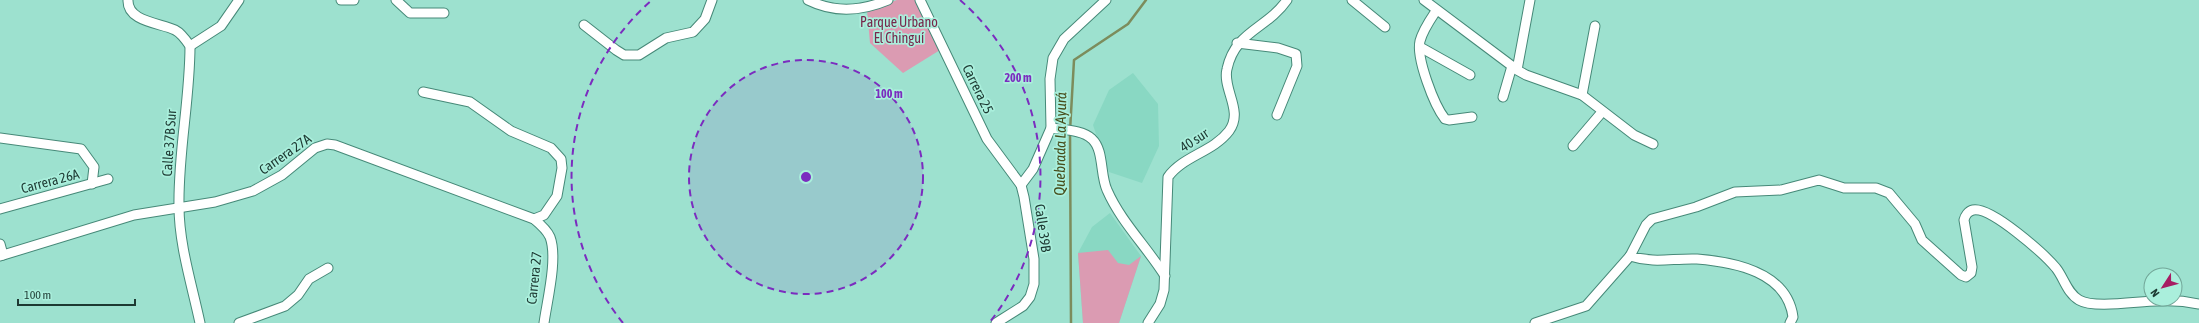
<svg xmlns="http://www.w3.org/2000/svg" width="2199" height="323" viewBox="0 0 2199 323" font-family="'Asap Condensed',sans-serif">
<rect width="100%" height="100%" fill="#9de1cf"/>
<g fill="#89d8c3">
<path d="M1133,73L1158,104L1159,146L1142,183L1109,172L1093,125L1109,90Z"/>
<path d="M1110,213L1141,256L1119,323H1083L1078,253L1092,227Z"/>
</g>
<g fill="#db9bb2">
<path d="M897,0H916L940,50L903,73L870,43L867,10Z"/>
<path d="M1108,250L1118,263L1129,265L1141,256L1119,323H1083L1078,253Z"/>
</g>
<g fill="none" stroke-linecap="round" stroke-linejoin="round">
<path stroke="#7c8c5c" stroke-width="2.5" d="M1071,323L1070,131L1074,60L1128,24L1146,0"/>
<defs>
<g id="minor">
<path d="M128,0C127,22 161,23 175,30C181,33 186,40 190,46C190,99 178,153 179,206C179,245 192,285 200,323"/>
<path d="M341,0H354"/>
<path d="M396,0L410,13H444"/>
<path d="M808,0C834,13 862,11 888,0"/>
<path d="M920,0L987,139L1021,185L1024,197L1034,259V284L1030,297L1023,306L996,323"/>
<path d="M1352,0L1385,27"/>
<path d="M1424,0L1512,66"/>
<path d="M1530,0L1517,70L1526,75L1582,95L1634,135L1653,144"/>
<path d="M1436,11C1430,20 1423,30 1420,41C1416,58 1434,105 1445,119L1449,120L1472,117"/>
<path d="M584,25L616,50L624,55H639L666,38L693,32L705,19L712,0"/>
<path d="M1237,43L1278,48L1296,54L1297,66L1277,115"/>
<path d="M190,46L221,26L239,0"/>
<path d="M1420,47L1470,75"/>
<path d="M423,92L470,102L511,131L551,148L561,159L562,168L557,196L544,215L534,219"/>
<path d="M1582,95L1595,26"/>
<path d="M1503,97L1512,66L1515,69"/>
<path d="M1051,128C1064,130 1083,130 1092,139C1104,150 1100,175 1107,190C1121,222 1147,247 1165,276"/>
<path d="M0,138L81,149L94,167L92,184"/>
<path d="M1573,146L1602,112"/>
<path d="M1021,185L1033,169L1051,128L1050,79L1053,58L1064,39L1106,0"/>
<path d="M0,209L108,179"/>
<path d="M0,244L3,255"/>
<path d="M0,256L134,215L215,202L253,191L282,175L315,148L327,144L335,145L534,219C540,224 547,230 550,237C558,258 547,301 544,323"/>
<path d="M239,323L285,306L298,295L309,279L328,268"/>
<path d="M1148,323L1160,304L1164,290L1168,177C1183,156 1213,152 1229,131C1244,111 1222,89 1227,69C1235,31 1267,29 1287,0"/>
<path d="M1535,323L1586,306L1630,256"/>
<path d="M1790,323L1793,317C1787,272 1735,262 1697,259C1672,258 1655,264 1630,256L1646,225L1652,219L1696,207L1735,192L1781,190L1819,180L1844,188H1876L1889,193L1915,224L1922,240L1961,275L1966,277L1971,273L1972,267L1964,220C1965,216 1968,211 1973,210C1991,206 2045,255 2056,268C2064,278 2067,293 2079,300C2094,309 2139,301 2157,301C2171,300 2185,301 2199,304"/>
</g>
</defs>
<use href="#minor" stroke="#468978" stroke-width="11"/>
<use href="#minor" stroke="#fff" stroke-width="9"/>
</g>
<circle cx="806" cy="177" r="117" fill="#7b2cbf" fill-opacity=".12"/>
<g fill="none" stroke="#7b2cbf" stroke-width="2" stroke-dasharray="7 5">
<circle cx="806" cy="177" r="117"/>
<path d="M623 323A234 234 0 0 1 652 0M960 0A234 234 0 0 1 989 323"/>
</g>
<g text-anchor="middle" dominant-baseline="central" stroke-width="3.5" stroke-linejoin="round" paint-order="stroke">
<g font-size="14" fill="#77274b" stroke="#aaefdc">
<text x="899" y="22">Parque Urbano<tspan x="899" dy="16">El Chinguí</tspan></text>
</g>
<g font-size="14" fill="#1d3932" stroke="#aaefdc">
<text transform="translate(978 89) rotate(64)">Carrera 25</text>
<text transform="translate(1194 140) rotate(-33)">40 sur</text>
<text transform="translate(169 143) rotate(-86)">Calle 37B Sur</text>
<text transform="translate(285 154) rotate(-35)">Carrera 27A</text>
<text transform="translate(50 181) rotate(-15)">Carrera 26A</text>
<text transform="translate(1043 228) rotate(82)">Calle 39B</text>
<text transform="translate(534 278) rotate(-84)">Carrera 27</text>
</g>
<g font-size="15" font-style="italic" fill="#464d1c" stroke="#aaefdc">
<text transform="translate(1060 144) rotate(-89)">Quebrada La Ayurá</text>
</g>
</g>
<circle cx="806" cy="177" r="6" fill="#7b2cbf" stroke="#aaefdc" stroke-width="2"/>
<g font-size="12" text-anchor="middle" font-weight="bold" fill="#7b2cbf" stroke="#aaefdc" stroke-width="3.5" stroke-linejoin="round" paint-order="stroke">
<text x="1018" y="82">200 m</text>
<text x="889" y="98">100 m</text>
</g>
<g transform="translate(2163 287) rotate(234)"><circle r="19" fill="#aaefdc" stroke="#72a698"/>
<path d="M0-3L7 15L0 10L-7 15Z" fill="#a71d63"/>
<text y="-6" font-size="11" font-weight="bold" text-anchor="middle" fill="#1d3932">N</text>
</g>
<path d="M18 299v6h117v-6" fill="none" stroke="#1d3932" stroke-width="2"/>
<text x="24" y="299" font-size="12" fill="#1d3932" stroke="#aaefdc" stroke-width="3" paint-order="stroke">100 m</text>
</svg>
